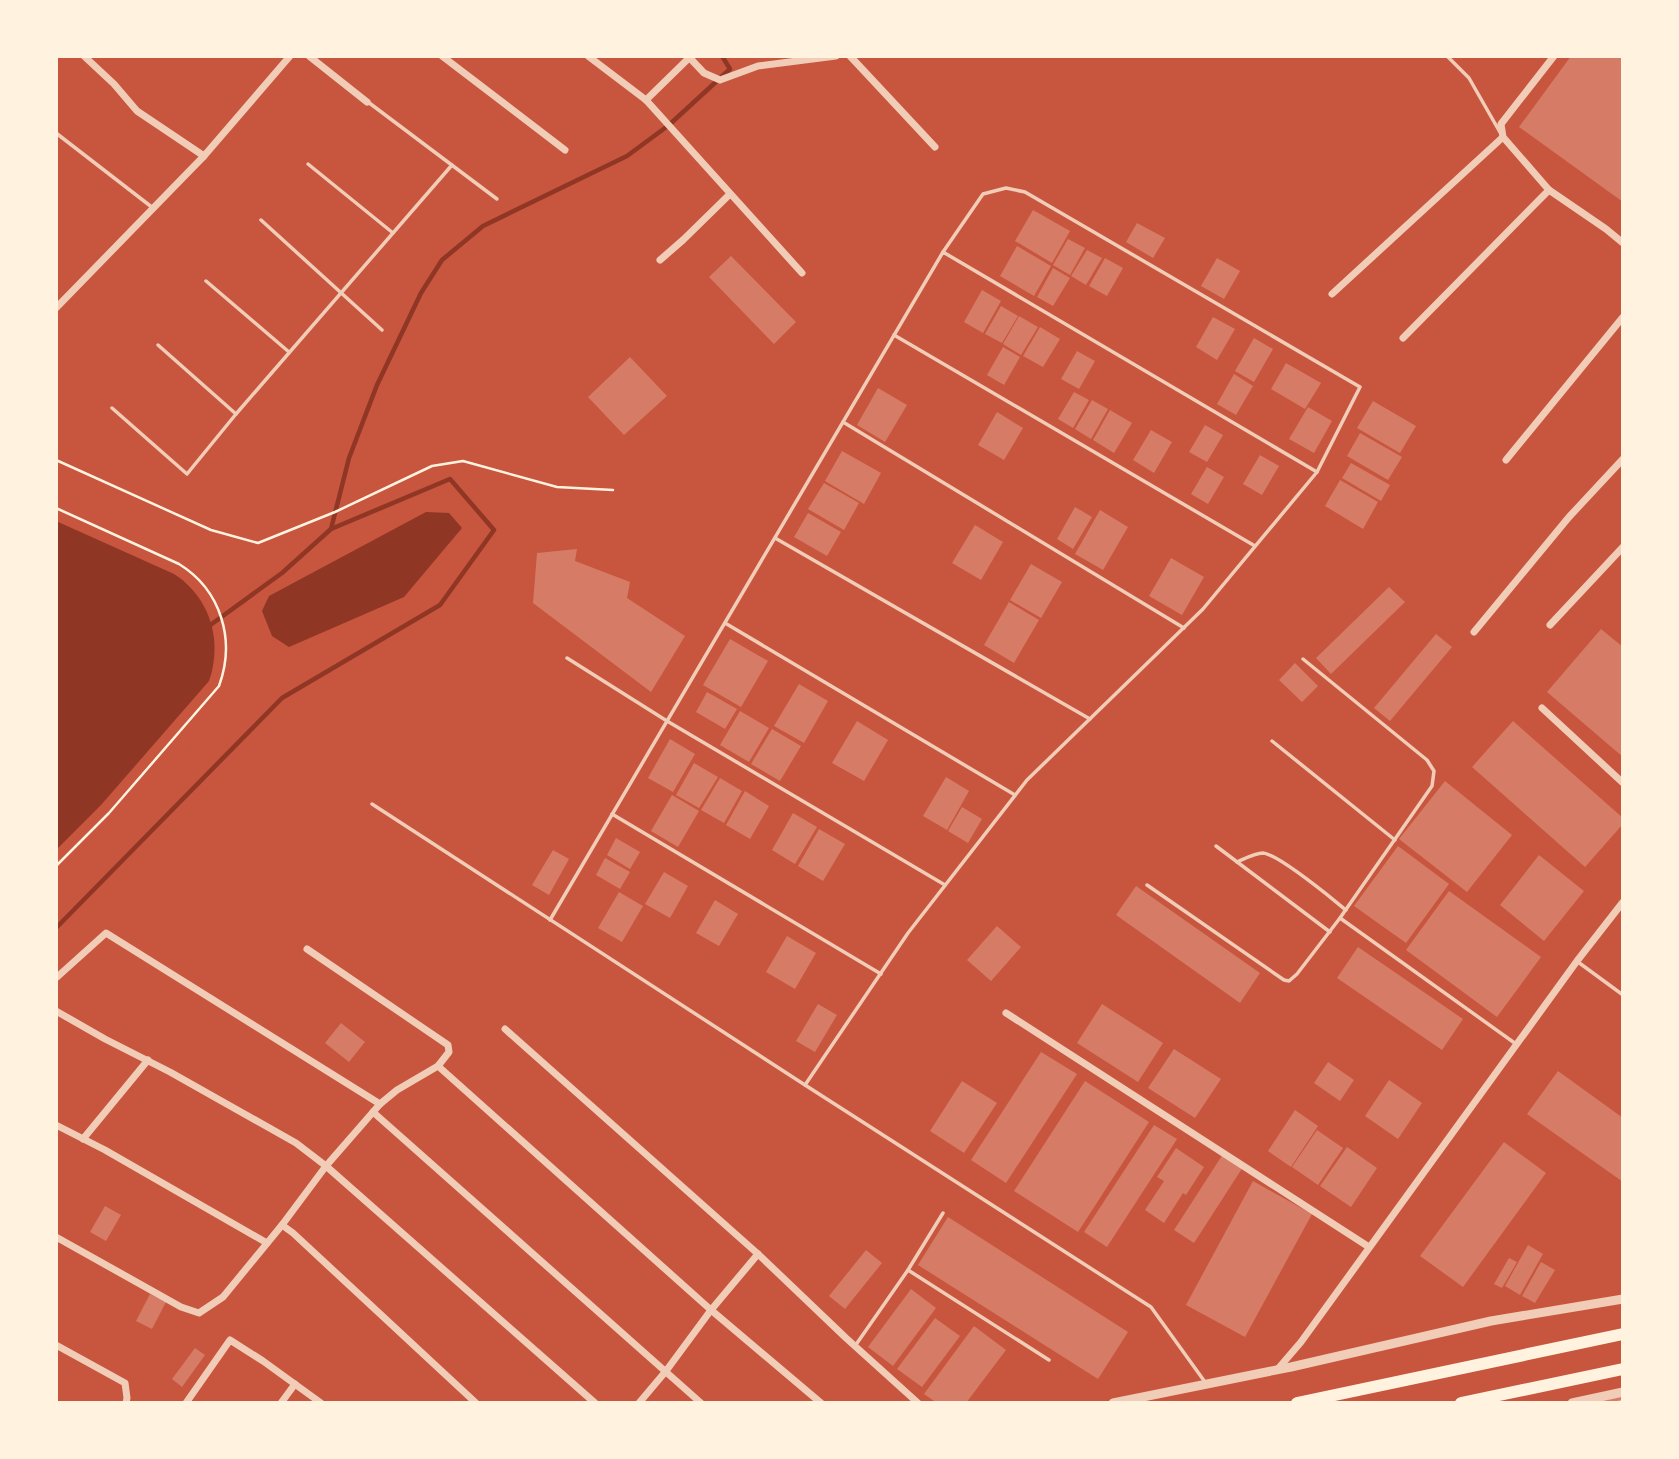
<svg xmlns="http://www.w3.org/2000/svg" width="1679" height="1459" viewBox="0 0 1679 1459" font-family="'Roboto Condensed',sans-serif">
<rect width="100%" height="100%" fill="#c8553d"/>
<g fill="#8f3625">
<path d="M426,512L449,513L462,528L404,597L289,647L272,636L262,611L269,596Z"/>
<path d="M56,521L174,574C210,597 223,641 209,681L101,805L56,850Z"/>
</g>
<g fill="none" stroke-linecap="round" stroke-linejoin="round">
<g stroke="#8f3625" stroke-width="4.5">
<path d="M331,529L349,458L377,385L421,293L442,260L483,226L627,156L669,125L730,69L722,56"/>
<path d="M56,928L282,698L440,605L494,530L450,479L331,529L282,573L209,626"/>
</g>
</g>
<g fill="#d67c66">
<path d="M1571,56H1623V202L1519,127Z"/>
<path d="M1033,210L1070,231L1052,263L1015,241Z"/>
<path d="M1137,223L1165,238L1153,258L1126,242Z"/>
<path d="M1068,239L1085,248L1070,275L1053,265Z"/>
<path d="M1017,246L1051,266L1034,296L1000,276Z"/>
<path d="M1087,250L1102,258L1086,285L1071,276Z"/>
<path d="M731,256L796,322L774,344L709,277Z"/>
<path d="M1105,258L1123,268L1107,296L1089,286Z"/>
<path d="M1217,258L1240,271L1224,299L1201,286Z"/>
<path d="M1053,268L1070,278L1053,306L1037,297Z"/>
<path d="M982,290L1001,301L983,333L964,322Z"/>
<path d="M1001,306L1018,316L1002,343L985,334Z"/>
<path d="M1019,316L1038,327L1021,355L1003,344Z"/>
<path d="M1213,317L1235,329L1217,360L1196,347Z"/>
<path d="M1040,327L1060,339L1043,367L1023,356Z"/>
<path d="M1254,338L1273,349L1254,382L1235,371Z"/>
<path d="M1003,347L1020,357L1004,385L987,375Z"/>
<path d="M1077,351L1095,361L1079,389L1061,379Z"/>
<path d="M630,357L667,396L624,435L588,397Z"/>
<path d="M1286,363L1321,383L1305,409L1271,389Z"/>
<path d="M1234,374L1253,386L1236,415L1217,404Z"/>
<path d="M878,388L907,405L885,442L857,425Z"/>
<path d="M1074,392L1089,400L1073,428L1058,419Z"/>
<path d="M1092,400L1108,409L1091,439L1075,429Z"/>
<path d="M1373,401L1416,426L1400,453L1357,428Z"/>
<path d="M1308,407L1332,421L1314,453L1289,439Z"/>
<path d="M1110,410L1132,423L1114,453L1093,440Z"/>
<path d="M997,412L1023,428L1004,460L978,445Z"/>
<path d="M1205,425L1223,435L1207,462L1189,452Z"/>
<path d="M1151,430L1172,442L1154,473L1133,460Z"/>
<path d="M1360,433L1402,457L1388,480L1347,456Z"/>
<path d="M842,451L881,473L864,504L825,481Z"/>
<path d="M1260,455L1279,466L1262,495L1243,484Z"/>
<path d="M1351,463L1390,485L1381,501L1342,478Z"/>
<path d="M1207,467L1224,477L1208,504L1191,494Z"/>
<path d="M1340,480L1378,502L1363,529L1325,506Z"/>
<path d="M824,483L859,503L844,530L808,509Z"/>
<path d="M1075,507L1092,517L1073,549L1057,539Z"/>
<path d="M1100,510L1128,527L1103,570L1075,554Z"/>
<path d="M808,513L841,532L827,556L794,537Z"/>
<path d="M975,525L1003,542L981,580L952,563Z"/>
<path d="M577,549L575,561L630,582L627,598L685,636L651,692L533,603L537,553Z"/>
<path d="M1171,558L1204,577L1182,615L1149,596Z"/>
<path d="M1031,564L1062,582L1041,618L1010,600Z"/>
<path d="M1389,587L1405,602L1331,674L1316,658Z"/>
<path d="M1009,602L1039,620L1014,663L984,645Z"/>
<path d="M1601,629L1623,647V757L1547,692Z"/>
<path d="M1436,634L1452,647L1390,721L1374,708Z"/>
<path d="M730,639L768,661L741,707L703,685Z"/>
<path d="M1295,663L1318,686L1302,702L1279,680Z"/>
<path d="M799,684L828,701L804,743L774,726Z"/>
<path d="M707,692L737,709L725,729L696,712Z"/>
<path d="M740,711L769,728L749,762L720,745Z"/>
<path d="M857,721L888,740L864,781L832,763Z"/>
<path d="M1513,721L1623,818V824L1585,867L1472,767Z"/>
<path d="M772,729L801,746L780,781L751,764Z"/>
<path d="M670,739L695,754L673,792L648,778Z"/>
<path d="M694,763L718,777L699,808L676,795Z"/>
<path d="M946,777L969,791L947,830L923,816Z"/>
<path d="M720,778L742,791L724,823L701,810Z"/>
<path d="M1445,781L1512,835L1467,892L1399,839Z"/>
<path d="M745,791L769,806L750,839L726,825Z"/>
<path d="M672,795L699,811L678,847L651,831Z"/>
<path d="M962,807L982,819L968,843L948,831Z"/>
<path d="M793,813L817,827L795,864L772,850Z"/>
<path d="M819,829L845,844L823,881L798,866Z"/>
<path d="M616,838L640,852L630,869L607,855Z"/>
<path d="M1398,846L1449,884L1406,943L1354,906Z"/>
<path d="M553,850L569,859L549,895L532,885Z"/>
<path d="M1539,855L1584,891L1544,941L1500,905Z"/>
<path d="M605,858L630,872L620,889L596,875Z"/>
<path d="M664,872L688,886L670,918L645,904Z"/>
<path d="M1136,886L1260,973L1240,1003L1116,915Z"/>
<path d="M1449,891L1541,957L1497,1017L1406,950Z"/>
<path d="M619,892L643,906L622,942L598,928Z"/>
<path d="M715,900L738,914L719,946L696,933Z"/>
<path d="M997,926L1021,947L991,981L967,960Z"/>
<path d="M787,936L816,953L795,989L766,972Z"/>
<path d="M1358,947L1463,1019L1442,1050L1337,978Z"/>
<path d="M818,1004L837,1015L815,1052L796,1041Z"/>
<path d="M1102,1004L1163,1043L1138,1082L1077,1043Z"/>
<path d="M341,1023L365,1042L349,1062L325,1043Z"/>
<path d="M1174,1049L1221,1079L1195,1118L1148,1088Z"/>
<path d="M1041,1052L1077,1074L1006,1183L971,1160Z"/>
<path d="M1328,1062L1354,1080L1340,1101L1314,1083Z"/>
<path d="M1558,1071L1623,1118V1182L1527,1114Z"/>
<path d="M1389,1080L1422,1103L1398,1139L1365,1116Z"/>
<path d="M962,1081L997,1103L964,1153L930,1131Z"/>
<path d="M1085,1081L1149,1122L1078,1232L1014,1191Z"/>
<path d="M1295,1110L1318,1126L1291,1167L1268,1151Z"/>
<path d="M1154,1125L1177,1139L1107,1247L1084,1232Z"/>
<path d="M1317,1130L1343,1148L1318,1185L1292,1167Z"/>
<path d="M1504,1142L1546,1173L1463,1287L1420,1256Z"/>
<path d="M1347,1147L1377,1168L1351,1207L1320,1186Z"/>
<path d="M1176,1148L1204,1167L1186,1195L1183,1193L1164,1223L1145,1210L1164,1181L1157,1177Z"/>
<path d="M1223,1154L1243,1167L1194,1243L1174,1230Z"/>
<path d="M1253,1181L1312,1214L1245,1337L1186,1305Z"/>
<path d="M105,1206L121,1215L106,1241L90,1232Z"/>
<path d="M948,1217L1128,1332L1098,1379L918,1265Z"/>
<path d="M1528,1245L1543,1254L1520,1295L1505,1286Z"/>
<path d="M866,1250L882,1263L845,1309L829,1296Z"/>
<path d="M1509,1258L1517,1262L1502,1288L1494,1284Z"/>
<path d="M1541,1262L1555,1270L1535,1303L1522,1296Z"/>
<path d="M911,1289L936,1308L893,1366L868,1347Z"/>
<path d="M150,1294L166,1302L152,1329L136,1321Z"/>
<path d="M935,1318L960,1336L922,1387L897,1369Z"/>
<path d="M974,1326L1006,1350L966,1403H937L924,1394Z"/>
<path d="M195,1348L205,1355L182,1387L172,1379Z"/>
<path d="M1623,1396V1403H1595V1402Z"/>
</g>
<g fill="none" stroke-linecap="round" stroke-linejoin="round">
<g stroke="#fff3e0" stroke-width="2.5">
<path d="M56,460L211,530L258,543L335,512L432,466L463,461L557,487L613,490"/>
<path d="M56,508L179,564C221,590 236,640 219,686L109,813L56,866"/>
</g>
<g stroke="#f1ccb7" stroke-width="3.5">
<path d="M1447,56L1469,78L1501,134"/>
<path d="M368,102L497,199"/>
<path d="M56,133L153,208"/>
<path d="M308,164L393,233"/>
<path d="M261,220L382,330"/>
<path d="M206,281L289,352"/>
<path d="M894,335L1255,546"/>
<path d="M158,345L236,414"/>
<path d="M112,408L187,474L236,414L452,165"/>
<path d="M843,422L1184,628"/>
<path d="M775,538L1090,719"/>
<path d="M725,623L1015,795"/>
<path d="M567,658L667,721L945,885"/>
<path d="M1272,741L1395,840"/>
<path d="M372,804L805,1085L1151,1307L1205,1382"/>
<path d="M612,814L881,974"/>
<path d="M1216,846L1330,932"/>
<path d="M1237,862C1244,859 1255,853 1263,853C1280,855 1331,898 1346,910"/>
<path d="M1147,885L1284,980L1289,981L1297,974L1340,918L1432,786L1434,771L1427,760L1303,659"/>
<path d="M1340,918L1516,1044"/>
<path d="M550,920L943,252L1317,472"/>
<path d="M1578,962L1623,995"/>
<path d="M805,1085L908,933L1027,780L1203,609L1317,472L1360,387L1025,192L1006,188L983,194L943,252"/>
<path d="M908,1270L1049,1360"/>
<path d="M855,1346L908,1270L943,1213"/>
</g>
<g stroke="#f1ccb7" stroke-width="7">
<path d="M84,56L114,84L137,111L204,156"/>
<path d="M309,56L367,102"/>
<path d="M442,56L565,150"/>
<path d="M588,56L646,100L802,273"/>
<path d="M688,56L704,73L720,80L758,66L836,56"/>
<path d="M850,56L935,147"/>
<path d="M1554,56L1501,124L1503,137L1549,190L1606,229L1623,243"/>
<path d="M646,100L689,58"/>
<path d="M660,260L683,240L730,194"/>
<path d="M1332,294L1503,137"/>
<path d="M56,308L204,156L290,56"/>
<path d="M1403,338L1549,190"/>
<path d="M1506,460L1623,317"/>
<path d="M1550,625L1623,547"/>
<path d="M1474,632L1569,517L1623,459"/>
<path d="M1542,708L1623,783"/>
<path d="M307,949L448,1045L449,1052L438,1066L397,1090L380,1104"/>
<path d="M56,978L106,933L380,1104L326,1166L282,1225L223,1297L199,1313L181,1307L56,1237"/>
<path d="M56,1011L105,1039L170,1072L296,1143L326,1166L595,1403"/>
<path d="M1006,1013L1369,1247"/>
<path d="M505,1029L758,1254L846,1338L918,1403"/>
<path d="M438,1066L711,1310L821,1403"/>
<path d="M373,1112L701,1403"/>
<path d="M56,1125L105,1150L267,1243"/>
<path d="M83,1139L148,1060"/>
<path d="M282,1225L293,1233L476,1403"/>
<path d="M56,1345L125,1383L127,1398L126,1403"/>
<path d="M1277,1370L1301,1342L1577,961L1623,902"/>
<path d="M186,1403L230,1340L263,1361L321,1403"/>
<path d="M281,1403L295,1384"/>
<path d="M639,1403L666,1371L711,1310L758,1254"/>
</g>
<g stroke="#f1ccb7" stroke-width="9">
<path d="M1113,1403L1291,1367L1491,1321L1623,1299"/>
<path d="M1572,1403L1623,1392"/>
</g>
<g stroke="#fff3e0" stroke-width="12">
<path d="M1297,1403L1623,1334"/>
<path d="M1461,1403L1623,1369"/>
</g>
<path stroke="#e9b49f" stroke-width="4.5" d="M1618,1403L1623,1402"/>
</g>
<rect width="1679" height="1459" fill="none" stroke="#fff3e0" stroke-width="116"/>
</svg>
